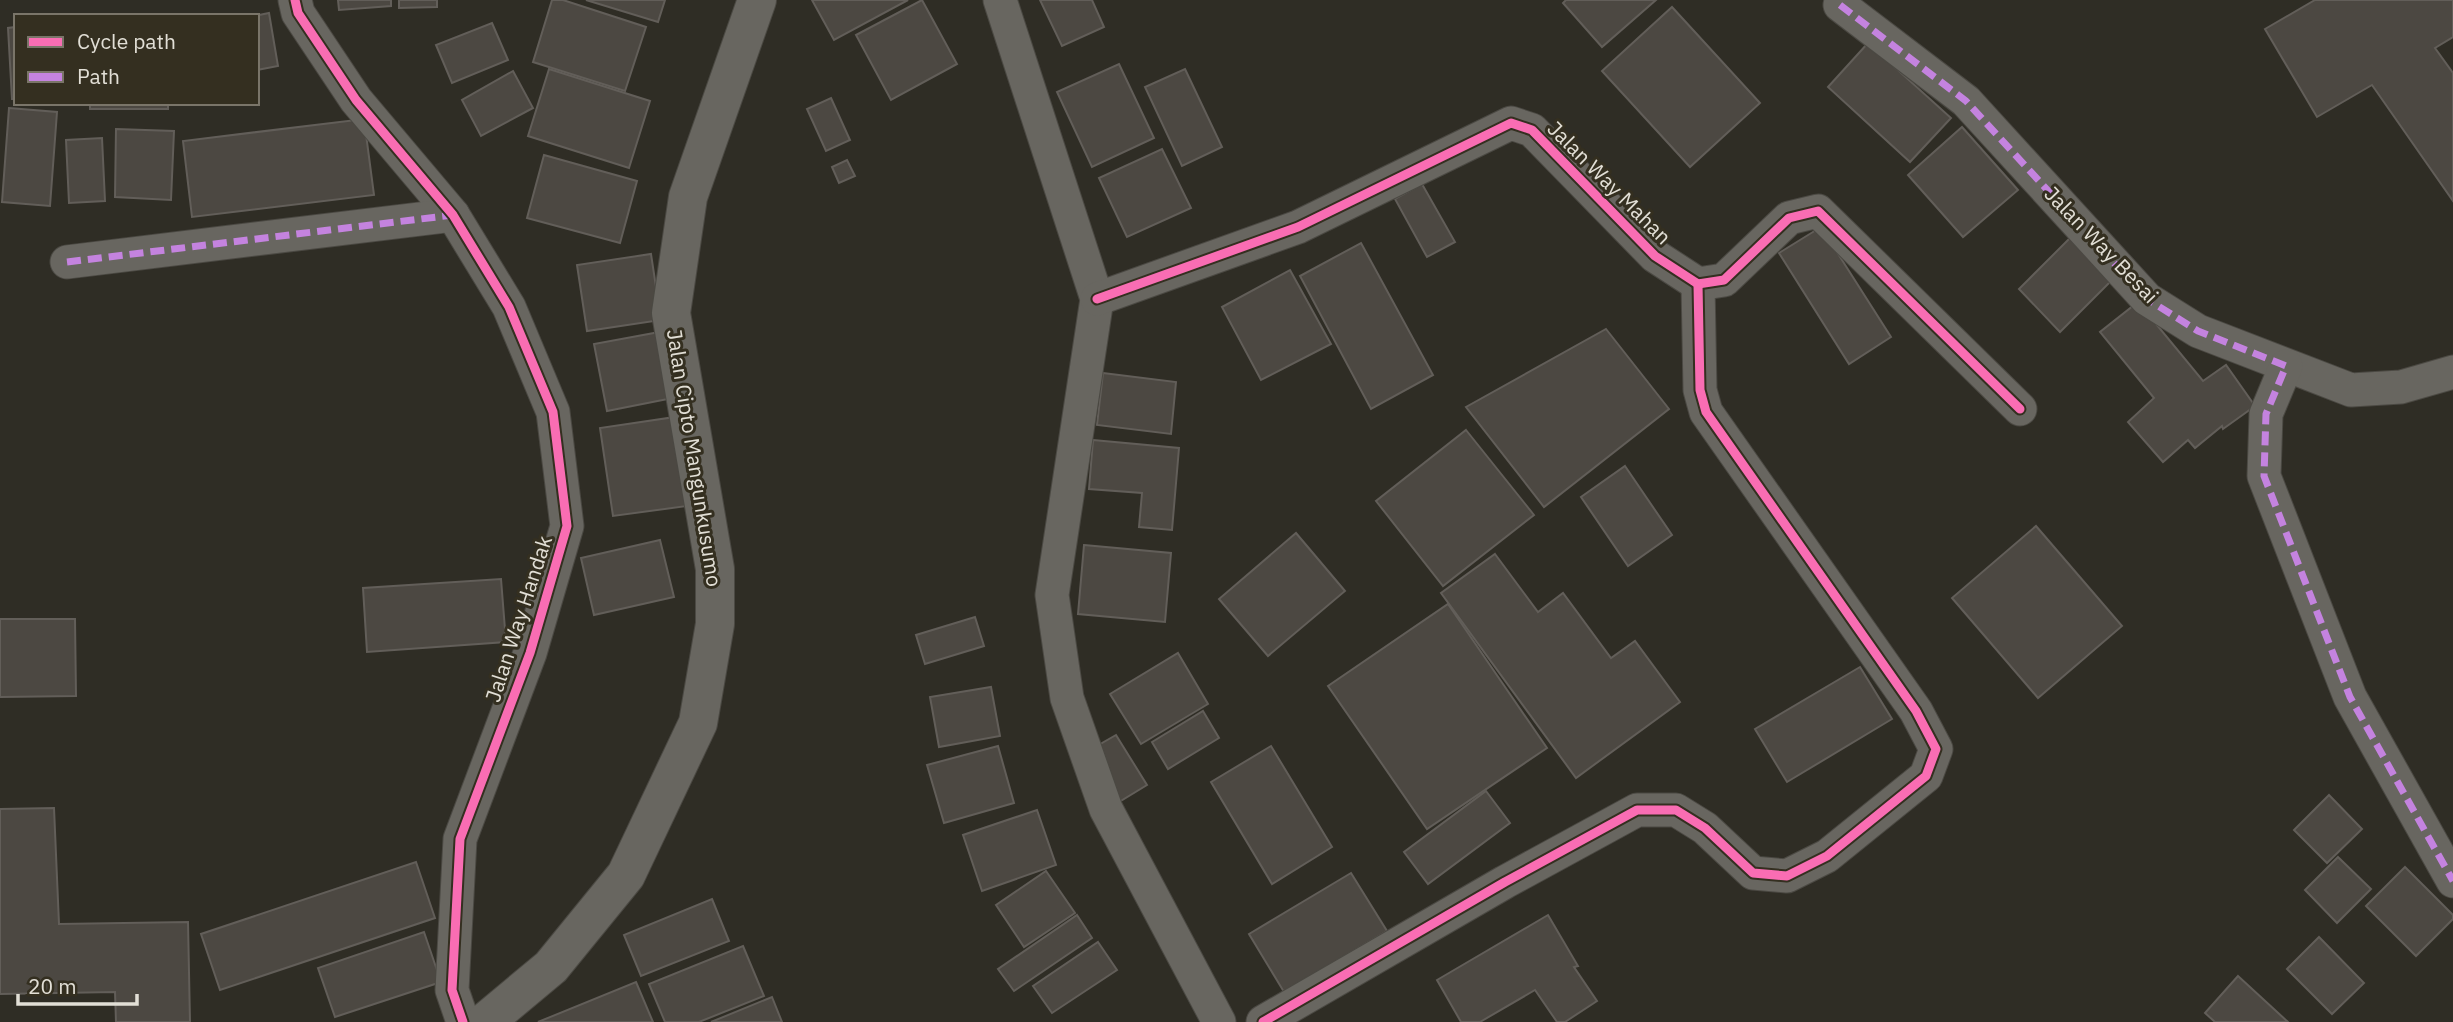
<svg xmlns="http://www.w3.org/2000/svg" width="2453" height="1022" viewBox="0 0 2453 1022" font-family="'IBM Plex Sans',sans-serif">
<rect width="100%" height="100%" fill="#2f2d25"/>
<!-- building -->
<g fill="#4c4842" stroke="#625e59" stroke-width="2">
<polygon points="338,0 391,0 391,6 339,10"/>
<polygon points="399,0 437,0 437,7 399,8"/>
<polygon points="552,0 563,0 646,27 625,91 533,62"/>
<polygon points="586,0 665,0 658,22"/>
<polygon points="812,0 908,0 834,40"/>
<polygon points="922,0 957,64 891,100 856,35"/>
<polygon points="1040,0 1092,0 1104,27 1062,46"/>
<polygon points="1566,0 1656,0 1602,47 1563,3"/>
<polygon points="2315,0 2453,0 2453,37 2435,48 2453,73 2453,201 2372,85 2317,117 2265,29"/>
<polygon points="1672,7 1760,103 1690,167 1602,71"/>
<polygon points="269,13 278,66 257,70 257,16 254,16"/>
<polygon points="492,23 508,60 452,83 436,45"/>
<polygon points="16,27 16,99 12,99 8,28"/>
<polygon points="1868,43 1951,118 1910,162 1828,87"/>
<polygon points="1119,64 1154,138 1092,167 1057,92"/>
<polygon points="549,69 650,101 629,168 528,136"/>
<polygon points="1185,69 1222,147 1182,166 1145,87"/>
<polygon points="513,71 533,108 481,136 462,100"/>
<polygon points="831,98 850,140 826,151 807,109"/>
<rect x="90" y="103" width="78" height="6"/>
<polygon points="9,108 57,112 50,206 2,202"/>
<polygon points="364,119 374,195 192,217 183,141"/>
<polygon points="1962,127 2018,190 1963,237 1908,175"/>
<polygon points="116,129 174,131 171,200 115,197"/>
<polygon points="102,138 105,201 69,203 66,140"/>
<polygon points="1162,149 1191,208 1127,237 1099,178"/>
<polygon points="544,155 637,181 620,243 527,218"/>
<polygon points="847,160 855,176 839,183 832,167"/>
<polygon points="1422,184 1455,242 1427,257 1395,199"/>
<polygon points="1821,227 1891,337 1849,364 1779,253"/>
<polygon points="2074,234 2116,276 2060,332 2019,289"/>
<polygon points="1361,243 1433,375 1371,409 1300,276"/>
<polygon points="651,254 661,320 587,331 577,265"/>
<polygon points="1290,270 1331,344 1261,380 1222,307"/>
<polygon points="2138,302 2203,381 2226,365 2255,406 2223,429 2222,426 2195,448 2188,440 2163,462 2128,422 2154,398 2100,332"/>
<polygon points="1606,329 1669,409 1544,507 1466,407"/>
<polygon points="665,331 678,397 607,411 594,344"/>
<polygon points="1103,373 1176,382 1171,434 1097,425"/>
<polygon points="675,417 687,506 613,516 600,428"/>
<polygon points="1466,430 1534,515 1443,586 1376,501"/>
<polygon points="1093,440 1179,448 1172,530 1139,527 1142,493 1089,489"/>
<polygon points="1625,466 1672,535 1628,566 1581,497"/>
<polygon points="2036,526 2122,626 2038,698 1952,598"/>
<polygon points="1296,533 1345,591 1268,656 1219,599"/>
<polygon points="660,540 674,597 594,615 581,558"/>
<polygon points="1084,545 1171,553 1165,622 1078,614"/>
<polygon points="1495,554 1538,612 1563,593 1611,658 1635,641 1680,702 1576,778 1441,593"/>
<polygon points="501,579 506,642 367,652 363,588"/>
<polygon points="1448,604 1547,748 1427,829 1328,686"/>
<polygon points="975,617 984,646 925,664 916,635"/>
<polygon points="0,619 75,619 76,696 0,697"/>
<polygon points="1178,653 1208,704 1141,744 1110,694"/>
<polygon points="1860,667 1892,719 1787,782 1755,729"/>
<polygon points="991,687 1000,736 939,747 930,697"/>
<polygon points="1203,711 1219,738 1168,769 1152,742"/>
<polygon points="1116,735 1147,785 1114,805 1090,750"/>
<polygon points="998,746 1014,803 944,823 927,765"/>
<polygon points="1271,746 1332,847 1272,884 1211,782"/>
<polygon points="1486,791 1510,823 1428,884 1404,852"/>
<polygon points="2329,795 2362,829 2327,863 2294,830"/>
<polygon points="54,808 59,924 188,922 190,1022 116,1022 115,992 0,994 0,809"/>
<polygon points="1037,810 1056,865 982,891 963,835"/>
<polygon points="2338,857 2371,889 2337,923 2305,890"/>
<polygon points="416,862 435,918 220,990 201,934"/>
<polygon points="2405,867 2453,915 2453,919 2416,956 2366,906"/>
<polygon points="1046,871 1075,913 1024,947 996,905"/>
<polygon points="1351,873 1387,931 1284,992 1249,934"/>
<polygon points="712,899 729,941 641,976 624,935"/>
<polygon points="1077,915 1092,938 1014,991 998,969"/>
<polygon points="1548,915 1578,966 1574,967 1597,1001 1565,1022 1557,1022 1535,990 1480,1022 1461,1022 1437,980"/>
<polygon points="424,932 441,982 335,1017 318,968"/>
<polygon points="2319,937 2364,983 2332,1014 2287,969"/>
<polygon points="1098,942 1117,970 1052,1013 1033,986"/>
<polygon points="743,946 764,996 699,1022 665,1022 649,984"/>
<polygon points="2238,976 2288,1022 2215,1022 2205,1013"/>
<polygon points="636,982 653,1022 538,1022"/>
<polygon points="772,997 782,1022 711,1022"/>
</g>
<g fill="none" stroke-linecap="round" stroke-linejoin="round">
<!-- minor casing -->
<g stroke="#4b4943" stroke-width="35">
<g id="minor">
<polyline points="295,0 298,13 356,100 453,215 509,307 553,412 567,526 530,653 460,839 452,990 463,1022"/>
<polyline points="1000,0 1097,299 1052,595 1067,698 1106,809 1219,1022"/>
<polyline points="1840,5 1966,101 2147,299 2198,331 2351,390 2401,387 2453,372"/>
<polyline points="67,262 453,215"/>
<polyline points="1097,299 1298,227 1511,123 1532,130 1655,256 1698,284 1724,280 1789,218 1818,211 2020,409"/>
<polyline points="2286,366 2266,414 2264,476 2350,697 2453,881"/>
<polyline points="1263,1022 1505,882 1637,810 1676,810 1705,828 1753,873 1787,876 1827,856 1926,776 1936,749 1916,711 1706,412 1700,390 1698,284"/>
</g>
</g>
<!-- tertiary casing -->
<g stroke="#4b4943" stroke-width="40">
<polyline id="tertiary" points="485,1022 551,967 626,875 698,723 715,624 715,569 671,313 688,197 757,0"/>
</g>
<!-- minor -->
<use href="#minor" stroke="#686660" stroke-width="33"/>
<!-- tertiary -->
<use href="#tertiary" stroke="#686660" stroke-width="38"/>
<!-- quiet -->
<g stroke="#c483df" stroke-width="7" stroke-dasharray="14 7" stroke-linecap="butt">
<polyline points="1840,5 1966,101 2147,299 2198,331 2286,366 2266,414 2264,476 2350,697 2453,881"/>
<polyline points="67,262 453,215"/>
</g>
<!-- cycleway casing -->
<g stroke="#342f20" stroke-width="13">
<g id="cycleway">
<polyline points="295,0 298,13 356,100 453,215 509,307 553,412 567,526 530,653 460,839 452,990 463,1022"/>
<polyline points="1097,299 1298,227 1511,123 1532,130 1655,256 1698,284 1724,280 1789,218 1818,211 2020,409"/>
<polyline points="1263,1022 1505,882 1637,810 1676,810 1705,828 1753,873 1787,876 1827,856 1926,776 1936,749 1916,711 1706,412 1700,390 1698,284"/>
</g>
</g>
<!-- cycleway -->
<use href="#cycleway" stroke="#f96db3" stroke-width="9"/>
</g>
<g text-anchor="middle" stroke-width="6" stroke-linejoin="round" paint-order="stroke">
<!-- street labels -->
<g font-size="21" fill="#e2dfd6" stroke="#342f20">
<text transform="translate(1609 183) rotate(45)" y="7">Jalan Way Mahan</text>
<text transform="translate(2101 245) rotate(46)" y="7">Jalan Way Besai</text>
<text transform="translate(694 458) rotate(81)" y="7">Jalan Cipto Mangunkusumo</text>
<text transform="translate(519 619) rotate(-72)" y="7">Jalan Way Handak</text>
</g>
</g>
<!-- legend -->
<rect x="14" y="14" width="245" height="91" fill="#342f20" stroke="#7a7569" stroke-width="2"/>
<rect x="28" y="37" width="35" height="10" fill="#f96db3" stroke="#7a7569" stroke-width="2"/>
<text x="77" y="49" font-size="21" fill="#e2dfd6">Cycle path</text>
<rect x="28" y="72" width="35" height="10" fill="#c483df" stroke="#7a7569" stroke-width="2"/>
<text x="77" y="84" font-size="21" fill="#e2dfd6">Path</text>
<!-- scale -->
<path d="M18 994v10h119v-10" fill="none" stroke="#e2dfd6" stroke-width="3.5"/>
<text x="28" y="994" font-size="21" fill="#e2dfd6" stroke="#342f20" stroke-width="5" paint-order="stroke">20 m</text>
</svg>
